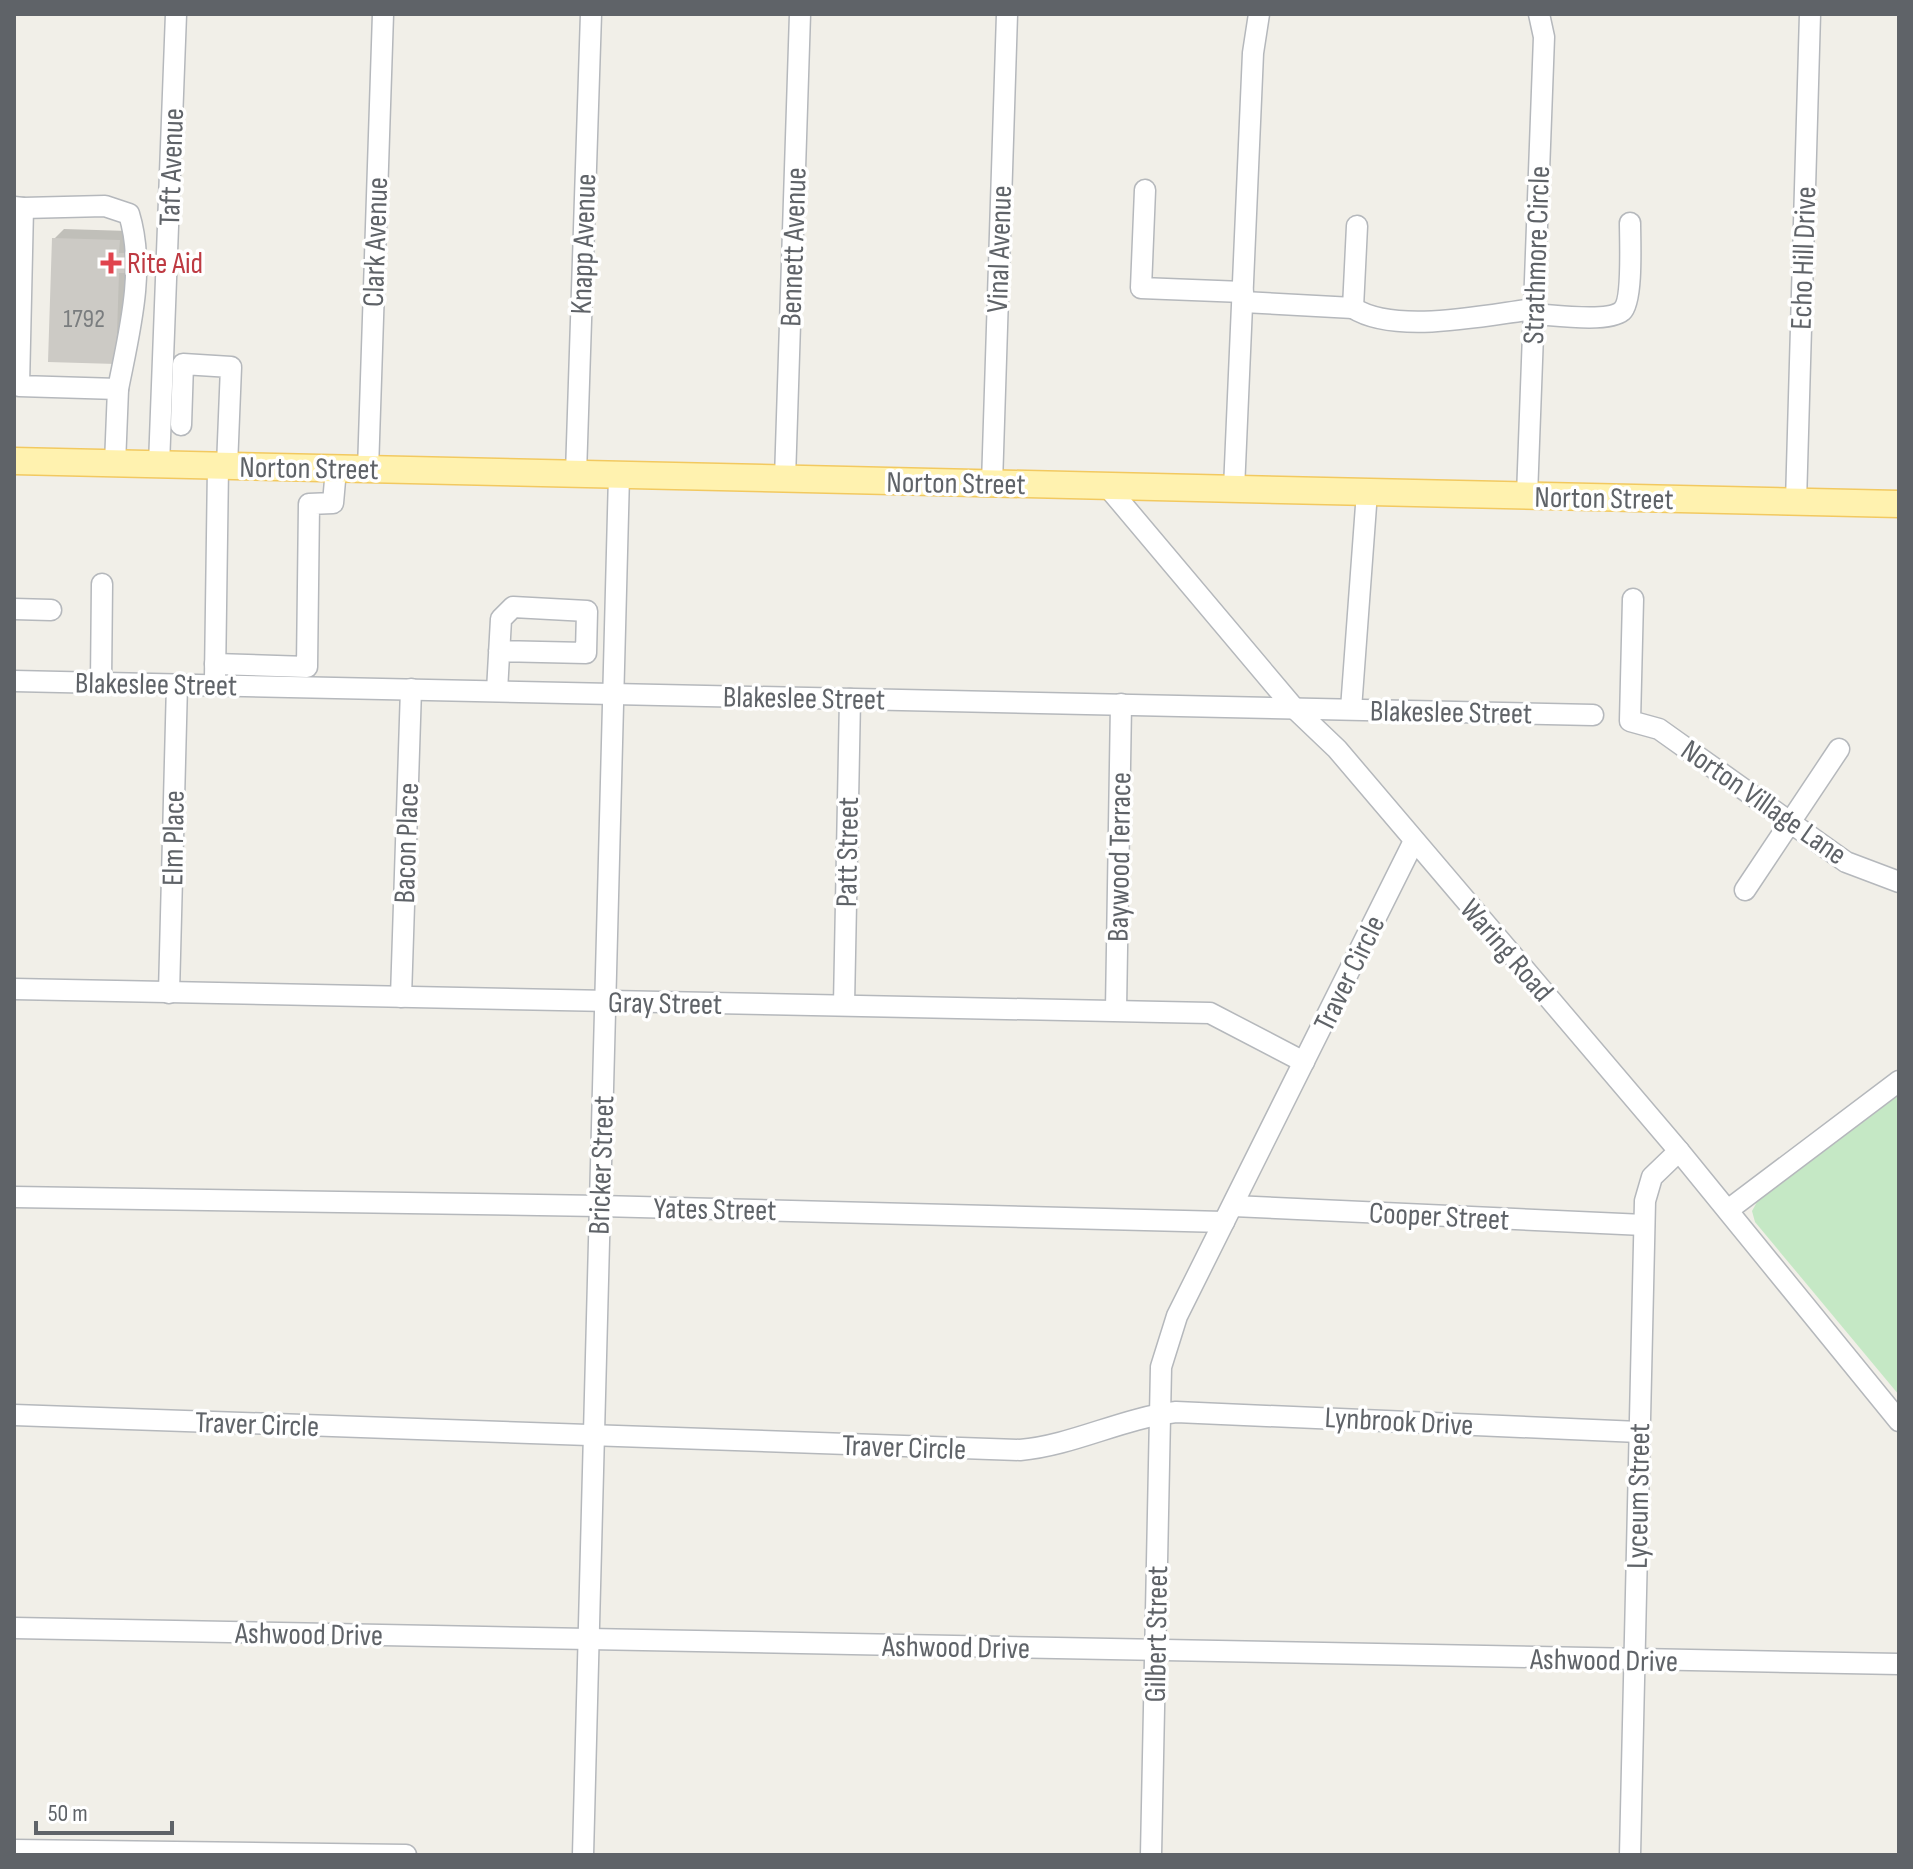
<svg xmlns="http://www.w3.org/2000/svg" width="1913" height="1869" viewBox="0 0 1913 1869" font-family="'Sofia Sans Condensed',sans-serif">
<rect width="100%" height="100%" fill="#f1efe8"/>
<!-- green -->
<polygon fill="#c5e8c5" points="1899,1095 1899,1395 1755,1222 1752,1211 1757,1202"/>
<!-- shadow -->
<polygon fill="#0003" points="64,229 129,231 125,352 116,362 54,239"/>
<!-- building -->
<polygon fill="#cccac5" points="52,238 120,240 119,253 133,253 132,273 119,273 116,364 48,362"/>
<g fill="none" stroke-linecap="round" stroke-linejoin="round">
<!-- minor casing -->
<g stroke="#b5b8bc" stroke-width="23">
<g id="minor">
<polyline points="1145,190 1141,288 1243,292"/>
<polyline points="14,207 23,208 19,386 118,389 115,464"/>
<path d="M23,208L105,206L129,214C146,269 129,333 118,389"/>
<polyline points="1243,302 1353,308 1357,226"/>
<path d="M1353,308C1396,335 1485,315 1534,309"/>
<path d="M1534,314C1553,315 1608,323 1622,311C1633,301 1630,239 1630,223"/>
<polyline points="181,425 183,364 231,367 227,466"/>
<polyline points="159,465 176,14"/>
<polyline points="368,470 383,14"/>
<polyline points="576,474 591,14"/>
<polyline points="785,479 800,14"/>
<polyline points="992,484 1007,14"/>
<polyline points="1107,486 1294,708 1337,749 1679,1151 1899,1421"/>
<polyline points="1234,489 1253,53 1259,14"/>
<polyline points="1527,496 1544,37 1539,14"/>
<polyline points="1796,502 1810,14"/>
<polyline points="1633,599 1630,721 1659,729 1846,862 1899,882"/>
<polyline points="14,609 51,610"/>
<polyline points="215,664 307,667 309,504 333,503 336,469"/>
<polyline points="215,678 218,466"/>
<polyline points="14,681 1593,715"/>
<polyline points="101,682 102,584"/>
<polyline points="497,691 501,619 513,607 587,611 586,653 499,651"/>
<polyline points="1351,709 1367,492"/>
<polyline points="1745,890 1839,749"/>
<polyline points="14,989 1210,1013 1304,1062"/>
<polyline points="169,993 177,684"/>
<polyline points="401,997 411,689"/>
<polyline points="844,1005 850,699"/>
<polyline points="1116,1010 1121,704"/>
<polyline points="14,1197 600,1206 1224,1222"/>
<polyline points="1233,1206 1644,1225"/>
<polyline points="1728,1210 1899,1081"/>
<path d="M14,1415L1020,1450C1074,1445 1122,1418 1176,1412L1639,1432"/>
<polyline points="14,1628 1899,1664"/>
<polyline points="14,1850 406,1855"/>
<polyline points="583,1855 619,475"/>
<polyline points="1151,1855 1161,1367 1177,1316 1414,841"/>
<polyline points="1630,1855 1645,1201 1652,1177 1679,1151"/>
</g>
</g>
<!-- major casing -->
<g stroke="#f2c960" stroke-width="29">
<polyline id="major" points="14,461 1899,504"/>
</g>
<!-- minor -->
<use href="#minor" stroke="#fff" stroke-width="20"/>
<!-- major -->
<use href="#major" stroke="#fff2af" stroke-width="26"/>
</g>
<!-- markers -->
<path fill="#e0444e" stroke="#fff" stroke-width="3" d="M107 251h8v8h8v8h-8v8h-8v-8h-8v-8h8z"/>
<g text-anchor="middle" stroke-width="7" stroke-linejoin="round" paint-order="stroke">
<!-- number labels -->
<g font-size="26" fill="#7a7d7f">
<text x="84" y="327">1792</text>
</g>
<!-- street labels -->
<g font-size="30" fill="#5f6368" stroke="#fff">
<text transform="translate(171 167) rotate(-88)" y="10">Taft Avenue</text>
<text transform="translate(375 242) rotate(-88)" y="10">Clark Avenue</text>
<text transform="translate(583 244) rotate(-88)" y="10">Knapp Avenue</text>
<text transform="translate(793 247) rotate(-88)" y="10">Bennett Avenue</text>
<text transform="translate(999 249) rotate(-88)" y="10">Vinal Avenue</text>
<text transform="translate(1536 255) rotate(-88)" y="10">Strathmore Circle</text>
<text transform="translate(1803 258) rotate(-88)" y="10">Echo Hill Drive</text>
<text transform="translate(309 468) rotate(1)" y="10">Norton Street</text>
<text transform="translate(956 483) rotate(1)" y="10">Norton Street</text>
<text transform="translate(1604 498) rotate(1)" y="10">Norton Street</text>
<text transform="translate(156 684) rotate(1)" y="10">Blakeslee Street</text>
<text transform="translate(804 698) rotate(1)" y="10">Blakeslee Street</text>
<text transform="translate(1451 712) rotate(1)" y="10">Blakeslee Street</text>
<text transform="translate(1764 802) rotate(35)" y="10">Norton Village Lane</text>
<text transform="translate(173 838) rotate(-89)" y="10">Elm Place</text>
<text transform="translate(406 843) rotate(-88)" y="10">Bacon Place</text>
<text transform="translate(847 852) rotate(-89)" y="10">Patt Street</text>
<text transform="translate(1119 857) rotate(-89)" y="10">Baywood Terrace</text>
<text transform="translate(1507 950) rotate(49)" y="10">Waring Road</text>
<text transform="translate(1349 973) rotate(-64)" y="10">Traver Circle</text>
<text transform="translate(665 1003) rotate(1)" y="10">Gray Street</text>
<text transform="translate(601 1165) rotate(-88)" y="10">Bricker Street</text>
<text transform="translate(715 1209) rotate(1)" y="10">Yates Street</text>
<text transform="translate(1439 1216) rotate(3)" y="10">Cooper Street</text>
<text transform="translate(1399 1421) rotate(3)" y="10">Lynbrook Drive</text>
<text transform="translate(257 1424) rotate(2)" y="10">Traver Circle</text>
<text transform="translate(904 1447) rotate(2)" y="10">Traver Circle</text>
<text transform="translate(1638 1496) rotate(-89)" y="10">Lyceum Street</text>
<text transform="translate(309 1634) rotate(1)" y="10">Ashwood Drive</text>
<text transform="translate(1156 1634) rotate(-89)" y="10">Gilbert Street</text>
<text transform="translate(956 1647) rotate(1)" y="10">Ashwood Drive</text>
<text transform="translate(1604 1660) rotate(1)" y="10">Ashwood Drive</text>
</g>
<!-- health labels -->
<g font-size="30" fill="#be3a42" stroke="#fff" text-anchor="start">
<text x="127" y="273">Rite Aid</text>
</g>
</g>
<!-- border -->
<rect width="1913" height="1869" fill="none" stroke="#5f6368" stroke-width="32"/>
<!-- scale -->
<path d="M36 1821v12h136v-12" fill="none" stroke="#5f6368" stroke-width="4"/>
<text x="48" y="1821" font-size="24" fill="#5f6368" stroke="#ffffff" stroke-width="6" paint-order="stroke">50 m</text>
</svg>
